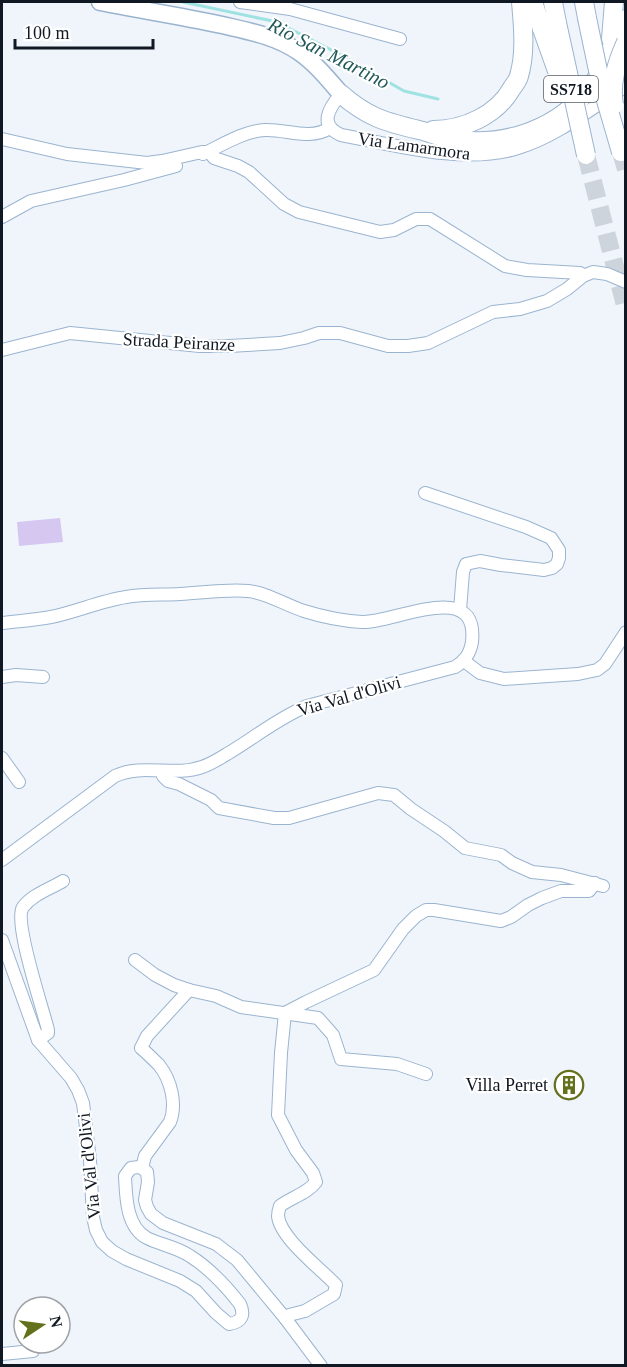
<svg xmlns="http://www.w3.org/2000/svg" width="627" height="1367" viewBox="0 0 627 1367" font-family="'Times New Roman',serif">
<rect width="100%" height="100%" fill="#f0f5fb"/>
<!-- pitch -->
<polygon fill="#d6c7f0" points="60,518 63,542 19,546 17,522"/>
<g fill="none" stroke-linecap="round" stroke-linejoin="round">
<!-- stream -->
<polyline stroke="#9fe2e2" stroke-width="3" points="183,2 277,22 341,55 404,91 438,99"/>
<!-- highway-tunnel -->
<g stroke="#ced4db" stroke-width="18" stroke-dasharray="18 9" stroke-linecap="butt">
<polyline points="621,152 626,169"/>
<polyline points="586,155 626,309"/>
</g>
<!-- minor casing -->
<g stroke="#9ab4d0" stroke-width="14">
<g id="minor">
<polyline points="240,2 290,9 400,39"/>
<path d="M341,94C329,108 318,125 341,135C395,145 465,165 518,148C556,137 593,107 626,86"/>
<polyline points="2,139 67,154 147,163 162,161 202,152 209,152 214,158 238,166 249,172 284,204 299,212 380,232 394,230 416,219 430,219 505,266 527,270 580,273 583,276"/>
<path d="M203,154C222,145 244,131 265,130C287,129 309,141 330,128"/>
<polyline points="2,217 31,201 124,180 176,166"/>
<polyline points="2,350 70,333 200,346 229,346 280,343 304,338 319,333 340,333 388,346 408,346 428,343 493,312 520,309 547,301 567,289 583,276 593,272 607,274 626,282"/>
<polyline points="425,493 526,527 551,538 559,550 559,558 557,564 552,568 544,570 501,565 480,561 466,564 463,572 460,610"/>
<path d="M2,623C18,621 35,620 51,617C76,612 100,601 126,597C143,594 162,595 180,594C203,593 226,589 248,591C268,593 285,605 304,611C320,616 344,621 362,622C392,624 479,577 472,642C470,654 465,661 455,667L307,706C278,718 254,738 227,754C219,759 211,764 202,767C174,777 142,763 115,776L2,860"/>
<polyline points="464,661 480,673 504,679 578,674 597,670 605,664 626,632"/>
<polyline points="2,677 16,675 43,677"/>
<polyline points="2,758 19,782"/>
<polyline points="162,771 163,776 168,781 179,784 211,800 219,808 274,818 289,818 378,793 394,795 411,809 444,831 465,848 501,855 512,863 532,872 561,875 603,886"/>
<path d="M2,940L38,1040L71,1078L78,1090L83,1103L90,1160L93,1217L96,1230L102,1242L112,1251L126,1259L180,1281L196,1291L216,1313L229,1324C242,1322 245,1315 240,1304C226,1286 209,1268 190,1256C177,1247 161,1245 147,1238C126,1227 126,1196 125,1176L131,1168L139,1167L142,1168L147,1172L148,1182L145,1200L147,1207L151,1214L163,1223L216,1244L237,1260L285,1318L321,1366"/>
<polyline points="135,960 155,975 174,985 189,990 216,996 241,1007 318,1018 333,1035 341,1059 397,1064 426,1074"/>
<polyline points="285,1013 306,1002 374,970 403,929 416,916 426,910 434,910 501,921 511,917 528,905 542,898 561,891 589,891 595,883"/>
<path d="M38,1040L48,1033V1030C43,1009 13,921 23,907C33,894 50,889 63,881"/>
<path d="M142,1168L145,1156L170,1122C177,1104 171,1080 159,1065C153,1059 147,1053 141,1048L147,1036L189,990"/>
<path d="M285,1318L289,1315L305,1311L334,1294L336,1285C321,1269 280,1238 278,1216C278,1213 279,1209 280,1206C290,1198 308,1193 316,1182L313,1173L296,1150L278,1115L281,1053L285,1013"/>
<polyline points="2,1354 33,1351"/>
</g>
</g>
<!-- major casing -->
<g stroke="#9ab4d0" stroke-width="19">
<path id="major" d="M100,2C141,10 181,16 222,25C248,31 276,36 299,52C315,63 328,79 341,94"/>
</g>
<!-- highway casing -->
<g stroke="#9ab4d0" stroke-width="20">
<g id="highway">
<polyline points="533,2 542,29"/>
<polyline points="553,2 557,23"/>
<polyline points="584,2 587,18"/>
<polyline points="611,39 614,2"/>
<path d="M341,94C367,117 385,122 419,130C429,132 439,137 450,139C499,147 550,133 584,95C604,73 611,44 626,19"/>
<path d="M433,130C464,130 497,115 512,88C515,84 518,80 519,76C526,53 523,25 521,2"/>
</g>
</g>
<!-- minor -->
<use href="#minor" stroke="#fff" stroke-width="12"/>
<!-- major -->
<use href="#major" stroke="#fff" stroke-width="16"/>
<!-- highway -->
<use href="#highway" stroke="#fff" stroke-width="18"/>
<!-- highway-bridge casing -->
<g stroke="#9ab4d0" stroke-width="20" stroke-linecap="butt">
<g id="highway-bridge">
<polyline points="587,18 600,80 621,152"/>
<polyline points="557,23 586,155"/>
<polyline points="542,29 557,71"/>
<path d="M614,105C610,83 617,62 626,42"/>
</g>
</g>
<!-- highway-bridge -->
<use href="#highway-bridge" stroke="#fff" stroke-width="18"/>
</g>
<!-- icons -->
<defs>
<g id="building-ring" transform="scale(1.5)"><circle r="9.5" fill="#fff" stroke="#64711c" stroke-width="1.5"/><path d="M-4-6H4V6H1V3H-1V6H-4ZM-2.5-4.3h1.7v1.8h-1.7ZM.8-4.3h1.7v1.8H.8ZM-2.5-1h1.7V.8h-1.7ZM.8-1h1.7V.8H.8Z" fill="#64711c"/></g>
</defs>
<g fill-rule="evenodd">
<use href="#building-ring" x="569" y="1085"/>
</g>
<g text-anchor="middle" stroke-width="4.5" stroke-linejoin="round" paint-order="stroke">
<!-- shield labels -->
<rect fill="#fff" stroke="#585e65" stroke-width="1.5" x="544" y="76" width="54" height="26" rx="4.5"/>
<g font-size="16" font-weight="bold" fill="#101923">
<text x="571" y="95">SS718</text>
</g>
<!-- street labels -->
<g font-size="18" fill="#101923" stroke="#fff">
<text transform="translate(414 146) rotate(8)" y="6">Via Lamarmora</text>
<text transform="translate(179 342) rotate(3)" y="6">Strada Peiranze</text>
<text transform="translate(349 696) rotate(-16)" y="6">Via Val d'Olivi</text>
<text transform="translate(89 1166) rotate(-96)" y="6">Via Val d'Olivi</text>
</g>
<!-- poi labels -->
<g font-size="18" fill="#101923" stroke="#fff" text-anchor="end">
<text x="548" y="1091">Villa Perret</text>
</g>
<!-- water labels -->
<g font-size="20" font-style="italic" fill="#21595a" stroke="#fff">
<text transform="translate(329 53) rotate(27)" y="7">Rio San Martino</text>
</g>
</g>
<!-- border -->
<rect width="627" height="1367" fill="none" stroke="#101923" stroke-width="6"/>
<!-- north arrow -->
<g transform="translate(42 1325) rotate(77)"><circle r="28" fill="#ffffff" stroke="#9fa3a7" stroke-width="1.5"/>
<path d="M0-4.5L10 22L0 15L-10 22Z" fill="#64711c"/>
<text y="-9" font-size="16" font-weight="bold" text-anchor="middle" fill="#101923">N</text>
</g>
<!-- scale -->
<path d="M15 39v9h138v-9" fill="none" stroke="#101923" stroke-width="3"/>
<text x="24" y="39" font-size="18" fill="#101923" stroke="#ffffff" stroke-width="4.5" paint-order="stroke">100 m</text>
</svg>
